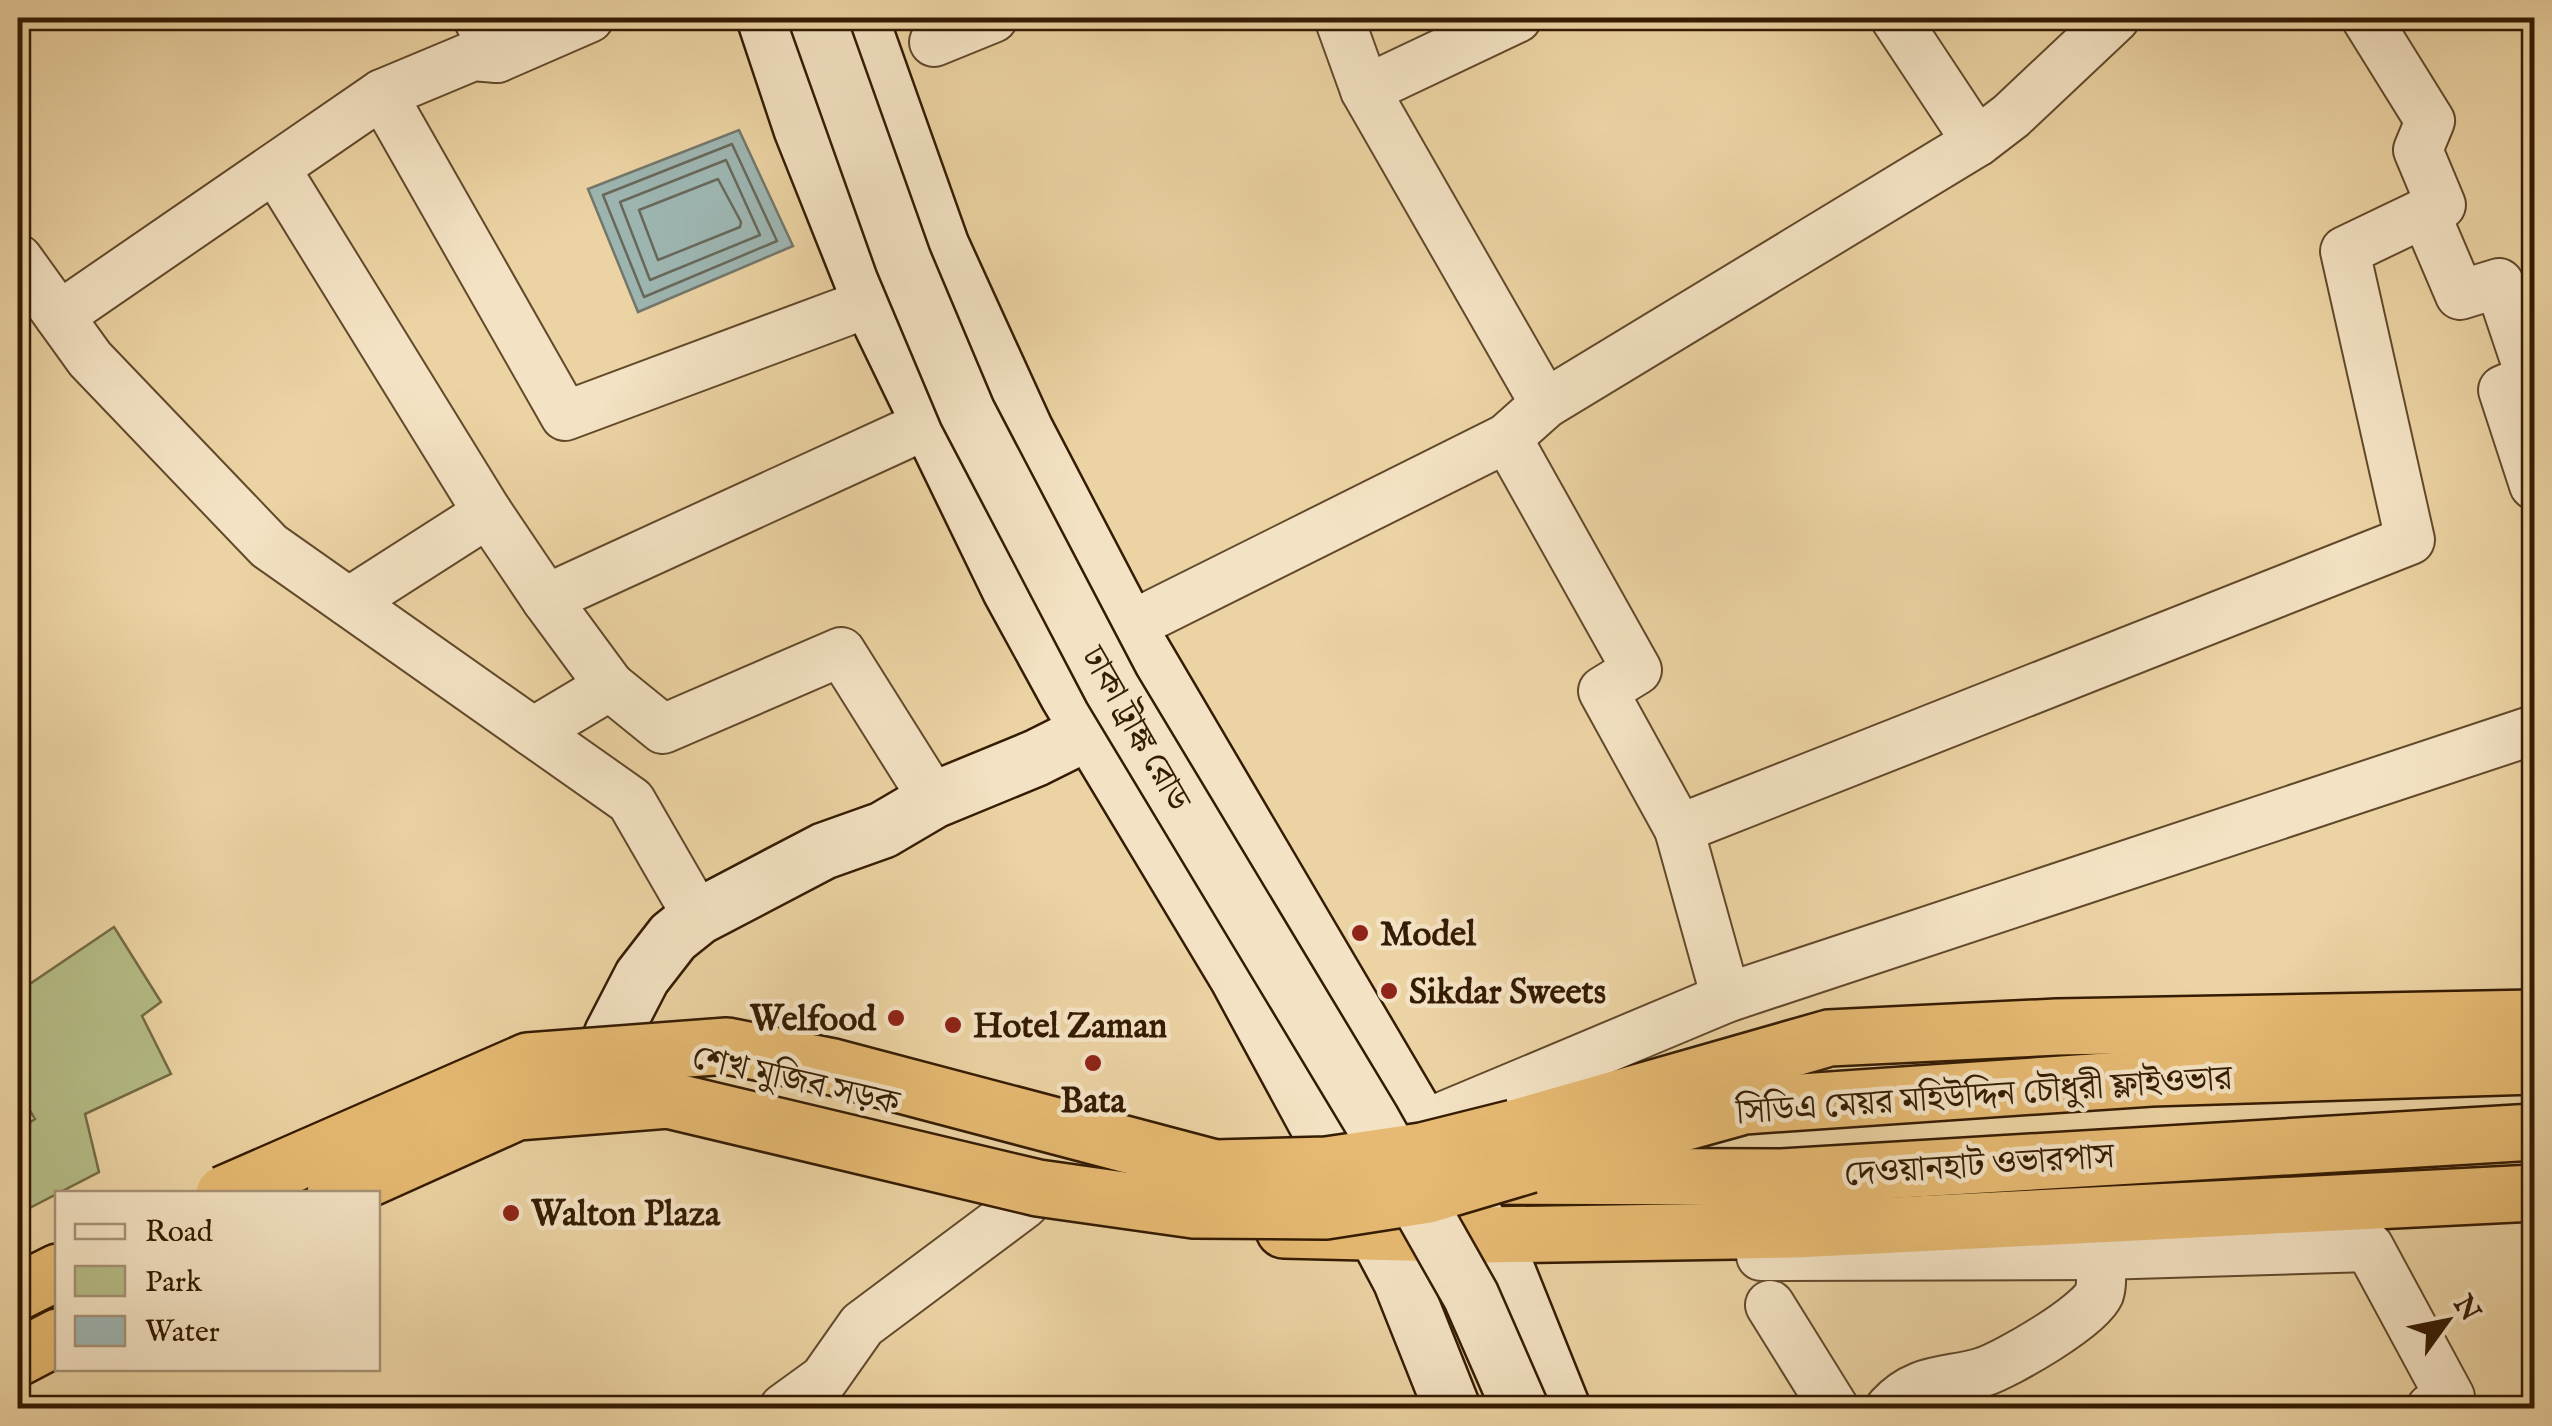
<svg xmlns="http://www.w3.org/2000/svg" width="2552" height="1426" viewBox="0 0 2552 1426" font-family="'IM FELL English','Noto Serif Bengali',serif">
<rect width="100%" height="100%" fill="#ecd3a3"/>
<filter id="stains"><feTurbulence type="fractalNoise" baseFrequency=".002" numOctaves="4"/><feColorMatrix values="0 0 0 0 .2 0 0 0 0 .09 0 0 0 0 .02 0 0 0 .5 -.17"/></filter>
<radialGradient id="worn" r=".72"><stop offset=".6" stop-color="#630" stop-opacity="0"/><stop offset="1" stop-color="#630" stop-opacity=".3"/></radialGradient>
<!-- green -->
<polygon fill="#b5bd87" stroke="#746c45" stroke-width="2.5" points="114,927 161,1002 142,1016 171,1074 85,1114 99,1172 18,1214 18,1130 35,1119 18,1090 18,992"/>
<!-- water -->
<polygon fill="#9db5b1" stroke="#73776b" stroke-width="2.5" points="739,130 793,246 638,312 588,189"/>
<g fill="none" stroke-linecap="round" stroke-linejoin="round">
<!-- shore -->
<g stroke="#68685a" stroke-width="2.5">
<polygon points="732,144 777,241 644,297 603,195"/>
<polygon points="726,160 760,235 650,280 620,202"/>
<polygon points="718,179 741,222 740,227 658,260 639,210"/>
</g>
<!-- minor casing -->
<g stroke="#62492b" stroke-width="52">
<g id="minor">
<polyline points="478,18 497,58 473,56 382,94 565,416 871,302"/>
<polyline points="1339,18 1365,90 1545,404"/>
<polyline points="1895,18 1977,142"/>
<polyline points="934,42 993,18"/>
<polyline points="497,58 589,18"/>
<polyline points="1365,90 1517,18"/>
<polyline points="275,168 488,513"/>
<polyline points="2425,213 2460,295 2499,283 2531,378 2503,390 2534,485"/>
<polyline points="18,259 90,359 269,546 631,801 698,917"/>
<polyline points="59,316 382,94"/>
<polyline points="1507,438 1637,670 1603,691 1679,829"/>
<polyline points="546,599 610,686"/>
<polyline points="349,602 488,513 546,599 930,423"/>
<polyline points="1128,627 1507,438 1545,404 1977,142 2011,116 2115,18"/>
<polyline points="533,732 610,686 663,729 841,652 934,800"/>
<polyline points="1726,998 1679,829 2410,540 2345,251 2441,205 2418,150 2430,121 2366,18"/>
<polyline points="1423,1125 1726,998 2534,730"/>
<polyline points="1761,1256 2100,1255 2369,1247 2450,1397 2431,1408"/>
<polyline points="1770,1305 1834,1408"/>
<polyline points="784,1408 824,1379 862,1325 1024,1204"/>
<path d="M1890,1408C1918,1377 1947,1383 1983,1372C2007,1364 2089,1317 2099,1294C2103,1283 2100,1267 2100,1255"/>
</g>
</g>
<!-- secondary casing -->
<g stroke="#341b03" stroke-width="60">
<g id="secondary">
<polyline points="765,18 802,129 871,302 1010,589 1068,695 1237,976 1360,1203 1401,1280 1452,1408"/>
<polyline points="860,18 941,246 1025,430 1128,627 1507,1271 1562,1408"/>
<polyline points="612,1035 642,977 673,937 698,917 824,851 883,830 934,800 1036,758 1090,731"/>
</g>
</g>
<!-- trunk casing -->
<g stroke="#341b03" stroke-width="60">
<g id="trunk">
<polyline points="1514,1128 1829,1038 2057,1027 2534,1018"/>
<polyline points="1556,1158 1744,1106 2151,1078 2534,1066"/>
<polyline points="1479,1176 1782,1177 2534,1132"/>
<polyline points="1284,1230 1486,1235 1795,1230 2534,1193"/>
<polyline points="18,1292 58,1272"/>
<polyline points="18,1358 58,1337"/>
</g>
</g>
<!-- minor -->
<use href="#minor" stroke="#f3e2c3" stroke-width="48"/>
<!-- secondary -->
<use href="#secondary" stroke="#f3e2c3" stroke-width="55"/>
<!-- trunk -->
<use href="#trunk" stroke="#e6ba72" stroke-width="55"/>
<!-- secondary-bridge casing -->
<g stroke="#341b03" stroke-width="60" stroke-linecap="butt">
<polyline id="secondary-bridge" points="817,18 903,260 967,412 1112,689 1372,1121 1471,1296 1520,1408"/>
</g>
<!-- trunk-bridge casing -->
<g stroke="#341b03" stroke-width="60" stroke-linecap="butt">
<g id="trunk-bridge">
<polyline points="224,1194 528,1061 727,1046 833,1067 1215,1168 1327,1165 1422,1151 1514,1128"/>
<polyline points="335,1194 517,1112 668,1100 1038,1188 1194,1210 1325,1211 1428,1195 1529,1165"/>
</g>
</g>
<!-- secondary-bridge -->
<use href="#secondary-bridge" stroke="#f3e2c3" stroke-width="55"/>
<!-- trunk-bridge -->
<use href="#trunk-bridge" stroke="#e6ba72" stroke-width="55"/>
</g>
<!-- markers -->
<g fill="#8f2418" stroke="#f3e2c3" stroke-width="4">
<circle cx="1360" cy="933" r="10"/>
<circle cx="1389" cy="991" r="10"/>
<circle cx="896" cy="1018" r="10"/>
<circle cx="953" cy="1025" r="10"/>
<circle cx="1093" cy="1063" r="10"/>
<circle cx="511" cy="1213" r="10"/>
</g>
<g text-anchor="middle" stroke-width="9" stroke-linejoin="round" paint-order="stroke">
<!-- street labels -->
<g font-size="35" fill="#341b03" stroke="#f3e2c3">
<text transform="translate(1137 728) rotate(60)" y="12">ঢাকা ট্রাঙ্ক রোড</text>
<text transform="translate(796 1079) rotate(13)" y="12">শেখ মুজিব সড়ক</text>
<text transform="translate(1984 1094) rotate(-4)" y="12">সিডিএ মেয়র মহিউদ্দিন চৌধুরী ফ্লাইওভার</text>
<text transform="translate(1979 1164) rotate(-4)" y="12">দেওয়ানহাট ওভারপাস</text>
</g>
<!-- poi labels -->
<g font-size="35" font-weight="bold" fill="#341b03" stroke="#f3e2c3" text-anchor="start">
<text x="1380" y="945">Model</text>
<text x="1409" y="1003">Sikdar Sweets</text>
<text x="876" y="1030" text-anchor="end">Welfood</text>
<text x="973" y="1037">Hotel Zaman</text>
<text x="1093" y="1112" text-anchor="middle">Bata</text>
<text x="531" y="1225">Walton Plaza</text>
</g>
</g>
<!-- margin -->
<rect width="2552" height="1426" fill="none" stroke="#ecd3a3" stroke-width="60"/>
<rect x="20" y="20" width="2512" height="1386" fill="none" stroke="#341b03" stroke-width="5"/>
<rect x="30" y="30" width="2492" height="1366" fill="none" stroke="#341b03" stroke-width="2.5"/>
<!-- legend -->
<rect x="55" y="1191" width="325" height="180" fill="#f3e2c3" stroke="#a79276" stroke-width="2.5"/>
<rect x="75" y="1224" width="50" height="15" fill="#f3e2c3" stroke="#a79276" stroke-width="2.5"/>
<text x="145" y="1241" font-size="30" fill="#341b03">Road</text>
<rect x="75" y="1266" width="50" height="30" fill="#b5bd87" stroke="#a79276" stroke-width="2.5"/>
<text x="145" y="1291" font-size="30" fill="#341b03">Park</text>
<rect x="75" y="1316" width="50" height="30" fill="#9db5b1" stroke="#a79276" stroke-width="2.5"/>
<text x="145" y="1341" font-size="30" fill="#341b03">Water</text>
<!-- north arrow -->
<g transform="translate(2447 1321) rotate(57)" stroke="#f3e2c3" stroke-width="8" paint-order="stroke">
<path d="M0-8L18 38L0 25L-18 38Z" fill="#341b03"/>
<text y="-15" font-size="28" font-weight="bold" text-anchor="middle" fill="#341b03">N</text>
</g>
<rect width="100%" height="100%" filter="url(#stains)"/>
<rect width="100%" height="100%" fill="url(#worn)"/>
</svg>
